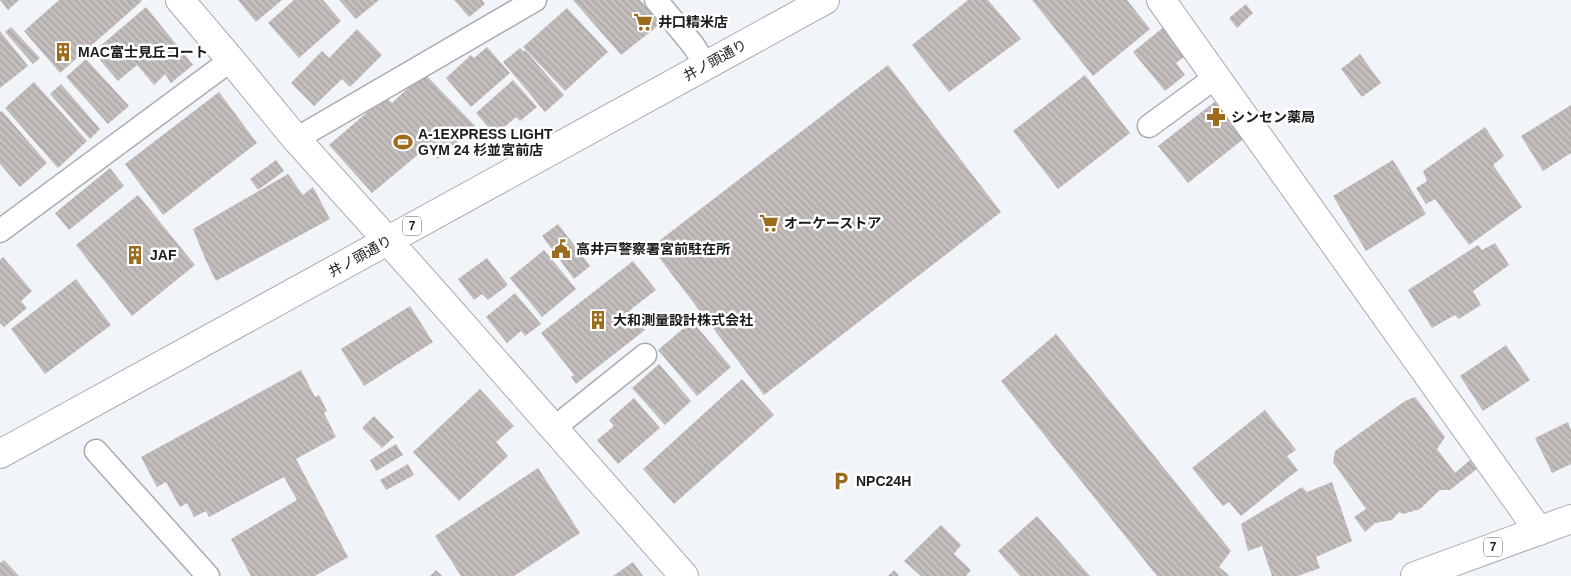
<svg xmlns="http://www.w3.org/2000/svg" width="1571" height="576" viewBox="0 0 1571 576" font-family="Arial,'Noto Sans JP',sans-serif">
<defs>
<pattern id="building-back-hatch" width="6" height="6" patternUnits="userSpaceOnUse" patternTransform="scale(1.25)"><rect width="6" height="6" fill="#c3bdbc"/><path d="M-1 5l2 2M0 0l6 6M5-1l2 2" fill="none" stroke="#a7a2a1"/></pattern>
</defs>
<rect width="100%" height="100%" fill="#f1f4f9"/>
<!-- building -->
<g fill="url(#building-back-hatch)">
<polygon points="0,0 19,0 8,10"/>
<polygon points="59,0 141,0 142,1 60,73 24,31"/>
<polygon points="238,0 282,0 256,22"/>
<polygon points="294,0 323,0 341,21 299,58 268,23"/>
<polygon points="339,0 379,0 356,19"/>
<polygon points="454,0 482,0 485,4 469,17"/>
<polygon points="573,0 640,0 660,24 621,55"/>
<polygon points="968,0 988,0 1021,39 949,92 912,45"/>
<polygon points="1032,0 1127,0 1150,29 1093,76"/>
<polygon points="1246,4 1253,13 1237,28 1229,18"/>
<polygon points="146,7 193,65 171,83 165,74 154,85 137,65 118,81 93,52"/>
<polygon points="567,8 608,52 565,91 523,47"/>
<polygon points="1165,26 1188,54 1176,63 1185,75 1165,91 1133,52"/>
<polygon points="11,27 40,58 33,64 5,32"/>
<polygon points="357,29 382,55 350,87 342,79 314,106 291,83 322,51 329,58"/>
<polygon points="0,31 28,66 0,88"/>
<polygon points="487,47 510,73 471,107 446,78 471,55 474,58"/>
<polygon points="520,48 524,52 525,50 564,95 545,112 503,62"/>
<polygon points="1360,54 1381,83 1362,97 1341,69"/>
<polygon points="86,59 129,106 108,124 66,77"/>
<polygon points="888,65 1001,212 764,395 651,247"/>
<polygon points="424,73 476,127 438,159 426,148 372,193 329,145 385,97 392,103"/>
<polygon points="1085,75 1130,133 1058,189 1013,131"/>
<polygon points="513,80 537,107 520,121 516,117 495,135 476,113"/>
<polygon points="34,82 87,141 58,168 5,108"/>
<polygon points="61,84 100,129 90,139 50,94"/>
<polygon points="219,92 257,143 163,215 125,164"/>
<polygon points="1217,100 1246,137 1188,183 1158,146"/>
<polygon points="1571,105 1571,153 1543,171 1521,136"/>
<polygon points="2,111 47,163 20,187 0,164 0,112"/>
<polygon points="1485,127 1504,156 1493,165 1522,207 1469,245 1435,199 1426,204 1416,188 1427,181 1423,171"/>
<polygon points="276,160 284,171 258,190 250,179"/>
<polygon points="1393,160 1426,214 1366,251 1333,196"/>
<polygon points="110,168 124,186 69,230 55,213"/>
<polygon points="288,174 303,195 313,187 330,219 216,281 206,261 193,229"/>
<polygon points="138,195 195,265 132,316 76,245"/>
<polygon points="558,224 590,266 574,279 542,236"/>
<polygon points="1495,243 1509,265 1473,291 1481,305 1459,319 1455,315 1432,328 1408,290 1478,245 1482,250"/>
<polygon points="544,250 576,289 542,317 510,278"/>
<polygon points="3,257 32,291 21,301 27,308 4,327 0,323 0,260"/>
<polygon points="487,258 508,285 488,300 482,294 474,300 458,279"/>
<polygon points="633,261 656,290 630,310 645,330 576,384 571,377 574,375 541,333"/>
<polygon points="76,279 111,325 45,374 11,329"/>
<polygon points="515,293 541,324 525,336 521,331 507,343 486,317"/>
<polygon points="410,306 433,342 364,386 341,349"/>
<polygon points="692,321 731,367 697,396 658,350"/>
<polygon points="1056,334 1231,551 1219,567 1229,575 1227,576 1157,576 1001,381"/>
<polygon points="1506,345 1530,380 1483,411 1460,376"/>
<polygon points="659,364 691,401 665,425 632,388"/>
<polygon points="301,370 315,397 319,395 327,411 324,413 336,437 296,459 348,557 315,576 251,576 231,539 297,500 284,477 209,517 206,511 194,517 187,503 180,507 166,482 157,487 141,457"/>
<polygon points="742,379 774,415 674,504 643,469"/>
<polygon points="480,389 514,426 496,442 508,456 459,501 413,452"/>
<polygon points="1415,397 1445,437 1437,449 1455,473 1470,460 1478,468 1450,490 1440,490 1420,509 1403,514 1399,512 1392,520 1375,523 1365,532 1354,517 1366,509 1333,462 1335,451 1405,401"/>
<polygon points="634,398 660,428 618,464 597,440 614,426 609,420"/>
<polygon points="1265,410 1296,450 1287,456 1298,470 1241,516 1229,502 1223,506 1192,468"/>
<polygon points="374,416 394,437 382,448 362,428"/>
<polygon points="1568,422 1571,430 1571,464 1552,473 1535,438"/>
<polygon points="396,444 403,455 376,471 370,460"/>
<polygon points="408,464 414,475 386,490 380,480"/>
<polygon points="538,468 580,533 514,576 461,576 435,536"/>
<polygon points="1332,482 1352,541 1316,557 1320,568 1298,576 1272,576 1262,546 1248,551 1241,524 1302,487 1307,492"/>
<polygon points="1037,516 1090,576 1020,576 998,551"/>
<polygon points="941,525 961,545 954,554 971,570 966,576 921,576 904,561"/>
<polygon points="4,560 19,576 0,576 0,563"/>
<polygon points="633,562 643,576 613,576"/>
<polygon points="436,570 442,576 430,576"/>
<polygon points="894,570 899,576 888,576"/>
</g>
<g fill="none" stroke-linecap="round" stroke-linejoin="round">
<!-- service casing -->
<g stroke="#aaacb1" stroke-width="25">
<g id="service">
<polyline points="656,0 693,45 706,65"/>
<polyline points="1149,126 1216,77"/>
<polyline points="296,139 535,0"/>
<polyline points="0,231 231,60"/>
<polyline points="554,428 645,355"/>
<polyline points="96,451 208,576"/>
</g>
</g>
<!-- minor casing -->
<g stroke="#aaacb1" stroke-width="30">
<g id="minor">
<polyline points="180,0 231,60 296,139 424,281 684,576"/>
<polyline points="1161,0 1539,531"/>
</g>
</g>
<!-- primary casing -->
<g stroke="#aaacb1" stroke-width="30">
<g id="primary">
<polyline points="0,454 825,0"/>
<polyline points="1415,576 1571,519"/>
</g>
</g>
<!-- service -->
<use href="#service" stroke="#fff" stroke-width="22"/>
<!-- minor -->
<use href="#minor" stroke="#fff" stroke-width="28"/>
<!-- primary -->
<use href="#primary" stroke="#fff" stroke-width="28"/>
</g>
<!-- icons -->
<defs>
<g id="supermarket-bare" transform="scale(1.5)"><path d="M-6-5.5h2.5l.6 2H6L4.5 2H-2.5L-4.4-4H-6ZM-1.5 3.2a1.3 1.3 0 1 0 .1 0ZM3 3.2a1.3 1.3 0 1 0 .1 0Z" fill="#9b6c1d" stroke="#fff" stroke-width="2.5" paint-order="stroke"/></g>
<g id="building-bare" transform="scale(1.5)"><path d="M-4-6H4V6H1V3H-1V6H-4ZM-2.5-4.3h1.7v1.8h-1.7ZM.8-4.3h1.7v1.8H.8ZM-2.5-1h1.7V.8h-1.7ZM.8-1h1.7V.8H.8Z" fill="#9b6c1d" stroke="#fff" stroke-width="2.5" paint-order="stroke"/></g>
<g id="pharmacy-bare" transform="scale(1.5)"><path d="M-2-6h4v4h4v4h-4v4h-4v-4h-4v-4h4Z" fill="#9b6c1d" stroke="#fff" stroke-width="2.5" paint-order="stroke"/></g>
<g id="stadium-bare" transform="scale(1.5)"><path d="M0-5a6.5 5 0 1 0 0 10a6.5 5 0 1 0 0-10ZM-3.5-1.8h7v3.6h-7Z" fill="#9b6c1d" stroke="#fff" stroke-width="2.5" paint-order="stroke"/></g>
<g id="civic-bare" transform="scale(1.5)"><path d="M-.6-6.5H3V-4.5H.6V-3L4-1V1h2V6H-6V1h2V-1L-.6-3ZM-1.2 2.5V6h2.4V2.5Z" fill="#9b6c1d" stroke="#fff" stroke-width="2.5" paint-order="stroke"/></g>
<g id="parking-bare" transform="scale(1.5)"><path d="M-3.5-5.5H1a3.5 3.5 0 0 1 0 7H-1V5.5H-3.5ZM-1-3.4V-.6H.8a1.4 1.4 0 0 0 0-2.8Z" fill="#9b6c1d" stroke="#fff" stroke-width="2.5" paint-order="stroke"/></g>
</defs>
<g fill-rule="evenodd">
<use href="#supermarket-bare" x="643" y="22"/>
<use href="#building-bare" x="63" y="52"/>
<use href="#pharmacy-bare" x="1216" y="117"/>
<use href="#stadium-bare" x="403" y="142"/>
<use href="#supermarket-bare" x="769" y="223"/>
<use href="#civic-bare" x="561" y="249"/>
<use href="#building-bare" x="135" y="255"/>
<use href="#building-bare" x="598" y="320"/>
<use href="#parking-bare" x="841" y="481"/>
</g>
<g text-anchor="middle" stroke-width="5" stroke-linejoin="round" paint-order="stroke">
<!-- shield labels -->
<g fill="#fff" stroke="#5f6062" stroke-width="1">
<rect x="403" y="216.5" width="18" height="19" rx="4"/>
<rect x="1484" y="537.5" width="18" height="19" rx="4"/>
</g>
<g font-size="12" font-weight="bold" fill="#1b1c1e">
<text x="412" y="230">7</text>
<text x="1493" y="551">7</text>
</g>
<!-- poi labels -->
<g font-size="14" font-weight="bold" fill="#1b1c1e" stroke="#fff" text-anchor="start">
<text x="658" y="27">井口精米店</text>
<text x="78" y="57">MAC富士見丘コート</text>
<text x="1231" y="122">シンセン薬局</text>
<text x="418" y="139">A-1EXPRESS LIGHT<tspan x="418" dy="16">GYM 24 杉並宮前店</tspan></text>
<text x="784" y="228">オーケーストア</text>
<text x="576" y="254">高井戸警察署宮前駐在所</text>
<text x="150" y="260">JAF</text>
<text x="613" y="325">大和測量設計株式会社</text>
<text x="856" y="486">NPC24H</text>
</g>
<!-- street labels -->
<g font-size="14" fill="#1b1c1e" stroke="#fff">
<text transform="translate(715 60) rotate(-29)" y="5">井ノ頭通り</text>
<text transform="translate(360 256) rotate(-29)" y="5">井ノ頭通り</text>
</g>
</g>
</svg>
